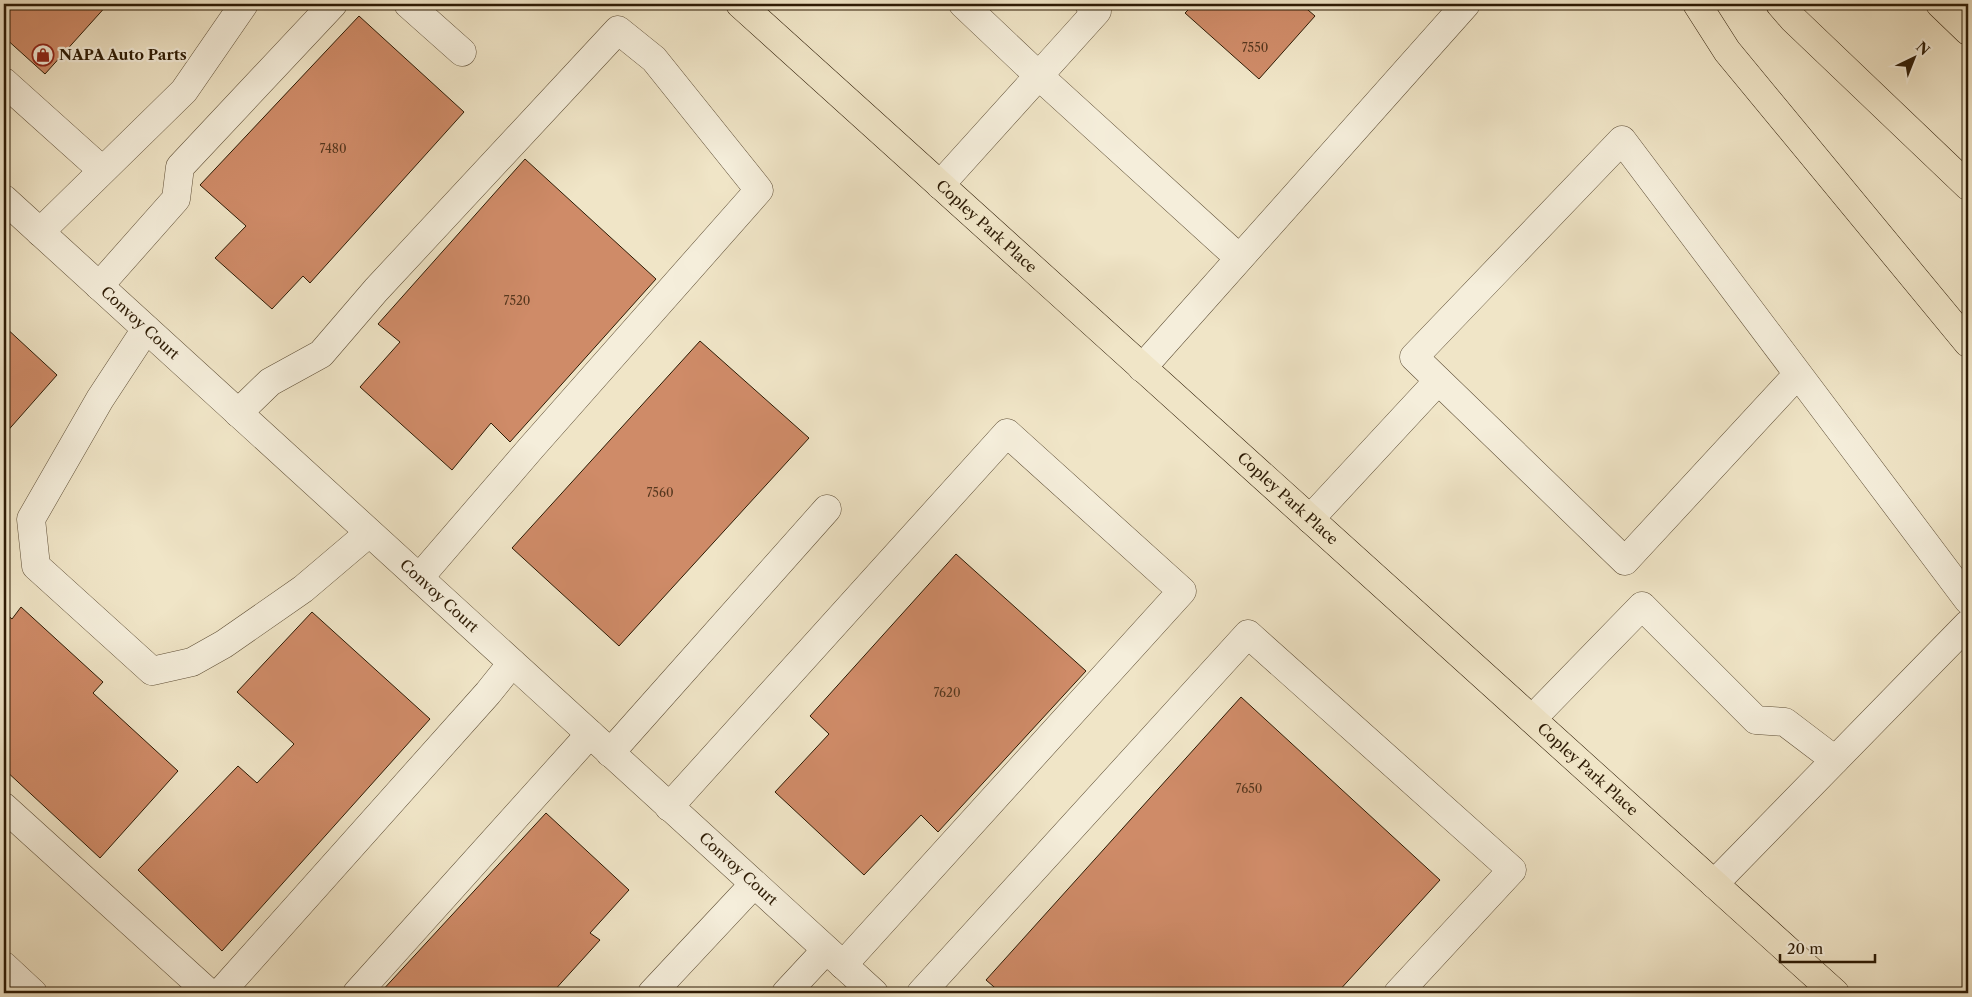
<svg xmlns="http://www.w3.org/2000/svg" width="1972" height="997" viewBox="0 0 1972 997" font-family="'Libre Caslon Text',serif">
<rect width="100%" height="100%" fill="#f0e5c7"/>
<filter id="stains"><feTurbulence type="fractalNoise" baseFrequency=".004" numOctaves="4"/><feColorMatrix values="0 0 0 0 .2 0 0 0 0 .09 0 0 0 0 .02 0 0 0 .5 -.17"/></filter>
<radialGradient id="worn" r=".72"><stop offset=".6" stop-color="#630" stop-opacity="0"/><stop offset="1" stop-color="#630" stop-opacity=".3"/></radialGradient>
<!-- building -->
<g fill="#cf8b68" stroke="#2d1b05">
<polygon points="4,4 108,4 45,74 4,37"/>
<polygon points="1194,4 1301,4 1315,16 1259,79 1185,13"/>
<polygon points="359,16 464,112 310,283 303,276 272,309 215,258 246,226 200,185"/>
<polygon points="525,159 656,279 510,442 491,423 452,470 360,387 400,342 378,324"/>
<polygon points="4,326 57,375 4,435"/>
<polygon points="700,341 809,438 619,646 512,548"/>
<polygon points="956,554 1086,671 938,832 921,815 864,875 775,792 829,734 810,716"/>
<polygon points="21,607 103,682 93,693 178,771 100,858 4,769 4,612 12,619"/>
<polygon points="312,612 430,719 222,951 138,870 238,766 257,783 294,744 237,692"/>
<polygon points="1241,697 1440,880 1337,993 1001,993 986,980"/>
<polygon points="546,813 629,890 590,933 600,940 552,993 380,993"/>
</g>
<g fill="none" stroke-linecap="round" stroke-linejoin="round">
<!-- minor casing -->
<g stroke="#5e4e36" stroke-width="29">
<g id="minor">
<polyline points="408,4 462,52"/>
<polyline points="963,4 1039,76 1239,258"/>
<polyline points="4,82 102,170"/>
<polyline points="940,185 1097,11 1089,4"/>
<path id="s1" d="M4,199L874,993"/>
<polyline points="40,232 184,91 244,4"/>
<polyline points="99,286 176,199 180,167 333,4"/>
<polyline points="146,329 100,399 31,519 36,566 152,671 192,662 224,644 303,589 369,533"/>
<polyline points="1142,368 1466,4"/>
<path d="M1798,374L1625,561L1414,357L1622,140C1737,294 1853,447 1968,600"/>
<polyline points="238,413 270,382 321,354 376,290 618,30 654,59 759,190 531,448 419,578"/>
<polyline points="1310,519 1438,381"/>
<polyline points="1532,719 1642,606 1756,720 1785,722 1835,760"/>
<polyline points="610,753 827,509"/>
<polyline points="4,807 209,993"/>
<polyline points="669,807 1007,433 1182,591 843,965"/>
<polyline points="1714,884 1968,624"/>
<polyline points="4,966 33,993"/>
<polyline points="220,993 488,693 512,663"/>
<polyline points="357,993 590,734"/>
<polyline points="652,993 754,884"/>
<polyline points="786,993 826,950"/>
<polyline points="921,993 1248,634 1512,870 1398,993"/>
</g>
</g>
<!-- major casing -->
<g stroke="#2d1b05" stroke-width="29">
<g id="major">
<path id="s2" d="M740,4L1835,993"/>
</g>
</g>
<!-- highway casing -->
<g stroke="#2d1b05" stroke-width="29">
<g id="highway">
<polyline points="1697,4 1727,51 1968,343"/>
<polyline points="1780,4 1793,19 1968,186"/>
<polyline points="1940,4 1968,31"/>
</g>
</g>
<!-- minor -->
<use href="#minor" stroke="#f5eedb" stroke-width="28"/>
<!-- major -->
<use href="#major" stroke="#f0e5c7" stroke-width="28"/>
<!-- highway -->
<use href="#highway" stroke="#f0e5c7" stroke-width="28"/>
</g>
<!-- icons -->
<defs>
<g id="shop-ring" transform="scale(1.125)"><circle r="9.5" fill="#f5eedb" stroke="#8f2418" stroke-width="1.5"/><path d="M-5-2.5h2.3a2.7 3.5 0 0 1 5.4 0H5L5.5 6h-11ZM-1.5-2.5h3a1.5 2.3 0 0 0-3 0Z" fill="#8f2418"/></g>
</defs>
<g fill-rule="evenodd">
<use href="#shop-ring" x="43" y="55"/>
</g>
<g text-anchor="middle" stroke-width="4.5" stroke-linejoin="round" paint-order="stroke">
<!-- number labels -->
<g font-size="12" fill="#56371e">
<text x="1255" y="52">7550</text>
<text x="333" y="153">7480</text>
<text x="517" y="305">7520</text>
<text x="660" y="497">7560</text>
<text x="947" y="697">7620</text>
<text x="1249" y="793">7650</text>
</g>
<!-- poi labels -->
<g font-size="15" font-weight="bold" fill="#2d1b05" stroke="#f5eedb" text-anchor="start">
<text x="59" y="60">NAPA Auto Parts</text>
</g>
<!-- street labels -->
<g font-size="15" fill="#2d1b05" stroke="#f5eedb">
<text dy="5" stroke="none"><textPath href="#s2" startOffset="332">Copley Park Place</textPath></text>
<text dy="5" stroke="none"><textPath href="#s1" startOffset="184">Convoy Court</textPath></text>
<text dy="5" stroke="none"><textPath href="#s2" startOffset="738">Copley Park Place</textPath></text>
<text dy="5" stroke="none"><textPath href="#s1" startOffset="589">Convoy Court</textPath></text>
<text dy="5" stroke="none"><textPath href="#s2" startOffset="1142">Copley Park Place</textPath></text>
<text dy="5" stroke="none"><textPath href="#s1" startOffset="994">Convoy Court</textPath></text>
</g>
</g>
<!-- margin -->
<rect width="1972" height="997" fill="none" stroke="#f0e5c7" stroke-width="20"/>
<rect x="5" y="5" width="1962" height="987" fill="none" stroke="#2d1b05" stroke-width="2.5"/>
<rect x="10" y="10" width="1952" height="977" fill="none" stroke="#2d1b05"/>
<!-- north arrow -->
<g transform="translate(1914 58) rotate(43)" stroke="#f5eedb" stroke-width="4" paint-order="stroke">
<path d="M0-4L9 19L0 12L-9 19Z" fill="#2d1b05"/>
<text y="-8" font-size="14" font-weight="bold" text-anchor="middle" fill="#2d1b05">N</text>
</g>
<!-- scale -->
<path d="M1780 954v8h95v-8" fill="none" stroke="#2d1b05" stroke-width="2.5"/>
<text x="1787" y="954" font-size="15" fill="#2d1b05" stroke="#f5eedb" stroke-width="4" paint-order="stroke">20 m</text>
<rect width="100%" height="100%" filter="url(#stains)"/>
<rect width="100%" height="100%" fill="url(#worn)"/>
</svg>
